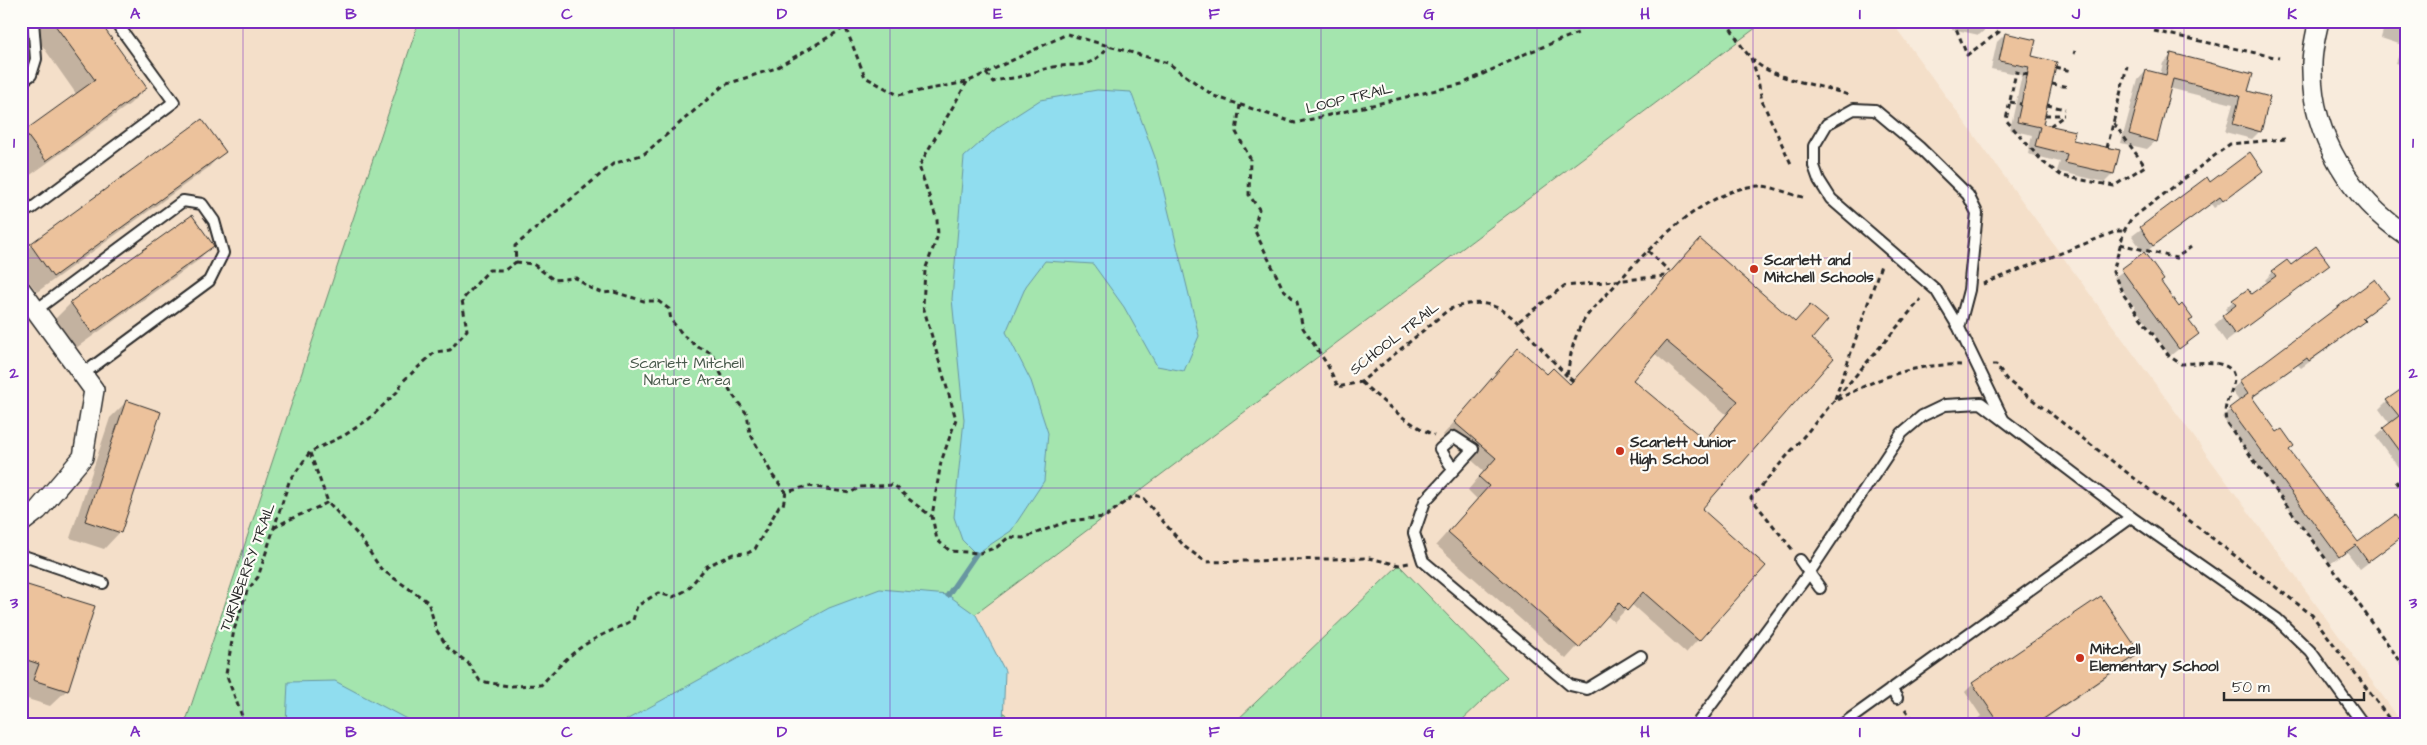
<svg xmlns="http://www.w3.org/2000/svg" width="2427" height="745" viewBox="0 0 2427 745" font-family="'Architects Daughter',sans-serif">
<rect width="100%" height="100%" fill="#f8ebdc"/>
<filter id="ink" filterUnits="userSpaceOnUse"><feTurbulence type="fractalNoise" baseFrequency=".02" numOctaves="2"/><feDisplacementMap in="SourceGraphic" scale="10" xChannelSelector="R" yChannelSelector="G"/><feConvolveMatrix kernelMatrix="1 2 1 2 8 2 1 2 1" color-interpolation-filters="sRGB"/></filter>
<g filter="url(#ink)">
<!-- built -->
<g fill="#f4dfc9">
<polygon points="21,21 419,21 185,724 21,724"/>
<polygon points="1765,21 1891,21 2403,724 1012,724 949,634"/>
</g>
<!-- green -->
<g fill="#a4e5ae" stroke="#68886c">
<polygon points="419,21 1765,21 949,634 1012,724 185,724"/>
<polygon points="1399,565 1507,677 1458,724 1233,724"/>
</g>
<!-- water -->
<g fill="#90ddef" stroke="#6896a1">
<polygon points="1097,90 1131,92 1156,160 1199,336 1184,371 1157,366 1124,307 1093,264 1045,261 1026,286 1006,332 1031,381 1048,433 1044,481 1011,531 976,554 962,540 954,517 964,420 952,299 964,157 998,127 1040,100"/>
<polygon points="880,589 948,595 976,615 1005,671 1003,724 619,724 829,608"/>
<polygon points="335,681 416,724 286,724 288,682"/>
</g>
<!-- shadow -->
<g fill="#0003" fill-rule="evenodd">
<polygon points="25,21 98,21 146,88 130,104 29,176 21,166 21,136 77,95"/>
<polygon points="1954,21 1989,21 1988,27 1979,35 1952,29"/>
<polygon points="2379,21 2406,21 2406,66 2396,63 2402,45 2381,38 2384,27"/>
<polygon points="2005,34 2031,57 2041,125 2072,141 2113,174 2105,182 2057,171 2060,162 2028,154 2032,135 2010,130 2022,75 1991,69 1997,42"/>
<polygon points="2172,55 2247,92 2260,131 2252,139 2225,132 2233,104 2169,88 2156,141 2147,149 2121,143 2138,80 2146,71 2160,75 2163,63"/>
<polygon points="202,121 224,151 208,168 37,292 21,271 21,255 31,245"/>
<polygon points="2262,171 2214,208 2211,204 2144,253 2132,236 2207,179 2210,183"/>
<polygon points="212,246 196,262 76,348 55,319 71,303"/>
<path d="M1687,253L1810,339L1700,510L1764,566L1686,653L1631,604L1614,622L1606,615L1566,659L1436,545L1477,499L1468,490L1484,471L1443,435L1506,362L1570,385ZM1654,353L1726,414L1704,441L1632,380Z"/>
<polygon points="2144,254 2160,283 2197,334 2170,356 2114,278"/>
<polygon points="2328,265 2226,342 2214,325 2228,313 2225,309 2233,301 2251,296 2268,283 2265,280 2273,272 2290,267"/>
<polygon points="2374,281 2387,298 2379,306 2362,319 2363,321 2355,329 2301,368 2298,365 2251,399 2358,544 2406,533 2360,569 2347,552 2330,564 2222,417 2240,402 2231,390 2240,382"/>
<polygon points="2387,401 2406,423 2406,478 2376,437 2390,424 2379,409"/>
<polygon points="126,402 120,532 104,549 70,538 110,418"/>
<polygon points="21,584 67,690 50,706 21,697 23,680 21,680"/>
<polygon points="2101,598 2138,653 2130,661 2038,724 1971,724 1981,716 1965,692 1973,684"/>
<polygon points="2406,655 2406,671 2399,662"/>
</g>
<g fill="none" stroke-linecap="round" stroke-linejoin="round">
<!-- stream -->
<polyline stroke="#6896a1" stroke-width="5.5" points="948,595 976,554"/>
</g>
<!-- building -->
<g fill="#ecc29c" stroke="#2b2b2b" fill-rule="evenodd">
<polygon points="52,21 99,21 147,88 46,161 24,131 95,80"/>
<polygon points="2005,33 2036,40 2032,56 2057,62 2043,124 2075,131 2073,140 2120,150 2114,174 2065,163 2067,154 2035,146 2040,127 2017,122 2029,67 1999,61"/>
<polygon points="2171,53 2253,74 2248,91 2270,97 2261,132 2233,124 2240,96 2173,79 2157,142 2129,134 2146,70 2166,75"/>
<polygon points="202,119 226,152 53,277 30,244"/>
<polygon points="2250,152 2263,171 2223,201 2220,197 2153,246 2140,227 2207,177 2210,182"/>
<polygon points="192,215 214,246 92,333 70,302"/>
<path d="M1700,239L1795,322L1810,305L1828,320L1812,339L1834,358L1702,509L1766,566L1699,641L1643,592L1627,611L1619,603L1579,648L1448,532L1489,486L1479,477L1496,458L1454,422L1518,348L1547,374L1553,368L1570,384ZM1666,341L1738,401L1705,440L1633,380Z"/>
<polygon points="2316,246 2330,265 2235,335 2222,316 2236,305 2232,300 2248,289 2251,294 2276,276 2272,271 2287,260 2291,265"/>
<polygon points="2144,252 2164,280 2161,282 2179,307 2182,304 2193,319 2189,321 2199,334 2179,349 2121,269"/>
<polygon points="2375,279 2389,298 2362,318 2365,321 2309,361 2307,358 2252,397 2277,432 2282,429 2294,446 2289,450 2358,542 2395,515 2406,530 2406,534 2368,562 2356,545 2339,557 2229,408 2248,394 2239,381"/>
<polygon points="2406,386 2406,459 2383,428 2399,416 2386,400"/>
<polygon points="126,400 161,412 121,533 85,521"/>
<polygon points="21,583 95,606 68,691 33,680 39,664 21,658"/>
<polygon points="2101,596 2140,653 2036,724 2000,724 1972,683"/>
</g>
<g fill="none" stroke-linecap="round" stroke-linejoin="round">
<!-- service casing -->
<g stroke="#2b2b2b" stroke-width="14">
<g id="service">
<polyline points="21,82 31,75 36,59 33,21"/>
<polyline points="21,213 32,208 174,102 115,21"/>
<polyline points="36,310 183,201 202,204 214,221 223,253 209,281 83,374"/>
<polyline points="1959,328 1969,290 1977,213 1968,195 1919,147 1875,110 1854,109 1827,124 1814,146 1814,166 1819,180 1831,199 1936,290 1959,328 2003,419"/>
<polyline points="1453,469 1440,449 1454,437 1473,449 1425,501 1414,533 1423,561 1570,685 1587,689 1641,656"/>
<polyline points="2131,517 2277,619 2311,652 2363,724"/>
<polyline points="21,555 103,583"/>
<polyline points="1800,560 1820,588"/>
<polyline points="1891,689 1897,698"/>
<polyline points="1697,724 1809,573 1902,433 1922,416 1945,405 1981,403 2131,517 1843,724"/>
</g>
</g>
<!-- minor casing -->
<g stroke="#2b2b2b" stroke-width="22">
<g id="minor">
<path d="M2319,21C2315,37 2311,54 2312,71C2312,136 2352,199 2406,235"/>
<polyline points="21,290 94,390 83,457 38,510 21,523"/>
</g>
</g>
<!-- path -->
<g stroke="#2b2b2b" stroke-width="3" stroke-dasharray="5 4" stroke-linecap="butt">
<polyline points="843,21 865,77 898,95 967,82 1067,34 1168,63 1214,96 1295,123 1462,84 1527,53 1578,33 1585,21"/>
<path d="M1726,21C1734,33 1741,47 1750,57C1773,82 1820,83 1850,96"/>
<polyline points="1953,21 1967,55 1999,32 2002,21"/>
<polyline points="2154,31 2279,58"/>
<polyline points="2074,54 2075,51"/>
<polyline points="1751,58 1757,75 1762,101 1792,166"/>
<polyline points="2055,67 2071,71"/>
<path d="M986,73L993,82C1003,78 1013,79 1023,76C1033,73 1042,69 1053,67C1082,62 1086,72 1109,46"/>
<polyline points="2028,75 2016,72 2006,120 2043,162 2062,176 2114,186 2145,166 2113,122"/>
<polyline points="967,82 919,166 937,220 938,235 925,270 923,306 956,419 941,462 932,516 937,540 950,551 980,553 997,547 1009,537 1023,538 1069,521 1105,517 1133,496 1143,498 1185,547 1206,562 1369,558 1399,565 1409,563"/>
<polyline points="2052,84 2069,87"/>
<polyline points="2010,102 2021,104"/>
<path d="M1240,105L1236,132L1250,158L1249,195L1259,209L1254,229L1283,289L1297,302L1303,328L1327,364L1338,387L1361,382L1448,310C1492,292 1511,313 1537,344C1547,355 1557,365 1567,376"/>
<polyline points="2047,105 2065,109"/>
<polyline points="2045,115 2064,115"/>
<polyline points="2050,126 2064,116"/>
<path d="M2285,139L2230,144L2131,219L2124,231L2113,272L2123,294L2169,356L2181,364C2196,363 2241,356 2233,385C2229,402 2223,402 2226,422L2406,669"/>
<polyline points="2107,148 2127,66"/>
<polyline points="2120,244 2176,258 2191,247"/>
<polyline points="1648,251 1669,271"/>
<polyline points="516,262 533,264 554,280 576,278 590,288 603,293 614,292 644,301 658,301 669,309 671,320 684,336 698,347 710,352 718,363 720,372 732,394 747,414 750,433 773,476 786,492 809,486 850,493 860,487 894,485 910,500 931,516"/>
<polyline points="1983,284 2117,231 2124,231"/>
<polyline points="1519,321 1564,286 1665,276"/>
<polyline points="1992,365 1996,365 2007,380 2312,615 2393,724"/>
<path d="M1573,381L1567,376C1570,357 1573,338 1583,322C1589,311 1600,302 1608,293C1642,255 1696,197 1748,187C1771,183 1782,193 1803,197"/>
<path d="M1361,382C1385,403 1404,422 1434,435"/>
<polyline points="1835,399 1881,265"/>
<path d="M1837,400C1877,378 1915,363 1961,365"/>
<path d="M310,453L328,502L359,536L381,569L428,602L437,631L448,648L468,663L480,681L508,686L541,685C556,669 571,652 591,641C604,633 619,628 633,620L637,606L658,593L673,597L687,590L707,566L733,554L748,553L755,549L779,506L783,505L786,492"/>
<polyline points="2396,481 2406,495"/>
<path d="M274,528C291,517 310,512 328,502"/>
<polyline points="1792,549 1751,498 1921,299"/>
<polyline points="1905,709 1916,724"/>
<polyline points="245,724 226,674 234,630 247,591 258,577 289,482 310,452 345,435 369,419 397,392 402,382 435,352 450,350 467,330 462,300 489,270 505,270 516,262 515,246 613,164 644,154 724,85 776,68 844,28"/>
</g>
<!-- service -->
<use href="#service" stroke="#fdfcf7" stroke-width="10"/>
<!-- minor -->
<use href="#minor" stroke="#fdfcf7" stroke-width="19"/>
</g>
</g>
<!-- grid -->
<path fill="none" stroke="#7b2cbf" stroke-width="1" stroke-opacity="0.55" d="M243,21V724M459,21V724M674,21V724M890,21V724M1106,21V724M1321,21V724M1537,21V724M1753,21V724M1968,21V724M2184,21V724M21,258H2406M21,488H2406"/>
<!-- markers -->
<g fill="#c8321e" stroke="#fdfcf7" stroke-width="2">
<circle cx="1754" cy="269" r="5"/>
<circle cx="1620" cy="451" r="5"/>
<circle cx="2080" cy="658" r="5"/>
</g>
<g text-anchor="middle" stroke-width="4.5" stroke-linejoin="round" paint-order="stroke">
<!-- street labels -->
<g font-size="15" fill="#2b2b2b" stroke="#fdfcf7">
<text transform="translate(1349 98) rotate(-14)" y="5">LOOP TRAIL</text>
<text transform="translate(1394 338) rotate(-38)" y="5">SCHOOL TRAIL</text>
<text transform="translate(247 567) rotate(-70)" y="5">TURNBERRY TRAIL</text>
</g>
<!-- poi labels -->
<g font-size="15" font-weight="bold" fill="#2b2b2b" stroke="#fdfcf7" text-anchor="start">
<text x="1764" y="265">Scarlett and<tspan x="1764" dy="17">Mitchell Schools</tspan></text>
<text x="1630" y="447">Scarlett Junior<tspan x="1630" dy="17">High School</tspan></text>
<text x="2090" y="654">Mitchell<tspan x="2090" dy="17">Elementary School</tspan></text>
</g>
<!-- park labels -->
<g font-size="15" fill="#495a4c" stroke="#fdfcf7">
<text x="687" y="368">Scarlett Mitchell<tspan x="687" dy="17">Nature Area</tspan></text>
</g>
</g>
<!-- margin -->
<rect width="2427" height="745" fill="none" stroke="#fdfcf7" stroke-width="55"/>
<!-- scale -->
<path d="M2224 692v8h140v-8" fill="none" stroke="#2b2b2b" stroke-width="2.5"/>
<text x="2232" y="692" font-size="15" fill="#2b2b2b" stroke="#fdfcf7" stroke-width="4" paint-order="stroke">50 m</text>
<rect x="28" y="28" width="2372" height="690" fill="none" stroke="#7b2cbf" stroke-width="2"/>
<g font-size="16" text-anchor="middle" font-weight="bold" fill="#7b2cbf">
<text x="135" y="19">A</text>
<text x="351" y="19">B</text>
<text x="567" y="19">C</text>
<text x="782" y="19">D</text>
<text x="998" y="19">E</text>
<text x="1214" y="19">F</text>
<text x="1429" y="19">G</text>
<text x="1645" y="19">H</text>
<text x="1860" y="19">I</text>
<text x="2076" y="19">J</text>
<text x="2292" y="19">K</text>
<text x="14" y="148">1</text>
<text x="2413" y="148">1</text>
<text x="14" y="378">2</text>
<text x="2413" y="378">2</text>
<text x="14" y="608">3</text>
<text x="2413" y="608">3</text>
<text x="135" y="737">A</text>
<text x="351" y="737">B</text>
<text x="567" y="737">C</text>
<text x="782" y="737">D</text>
<text x="998" y="737">E</text>
<text x="1214" y="737">F</text>
<text x="1429" y="737">G</text>
<text x="1645" y="737">H</text>
<text x="1860" y="737">I</text>
<text x="2076" y="737">J</text>
<text x="2292" y="737">K</text>
</g>
</svg>
